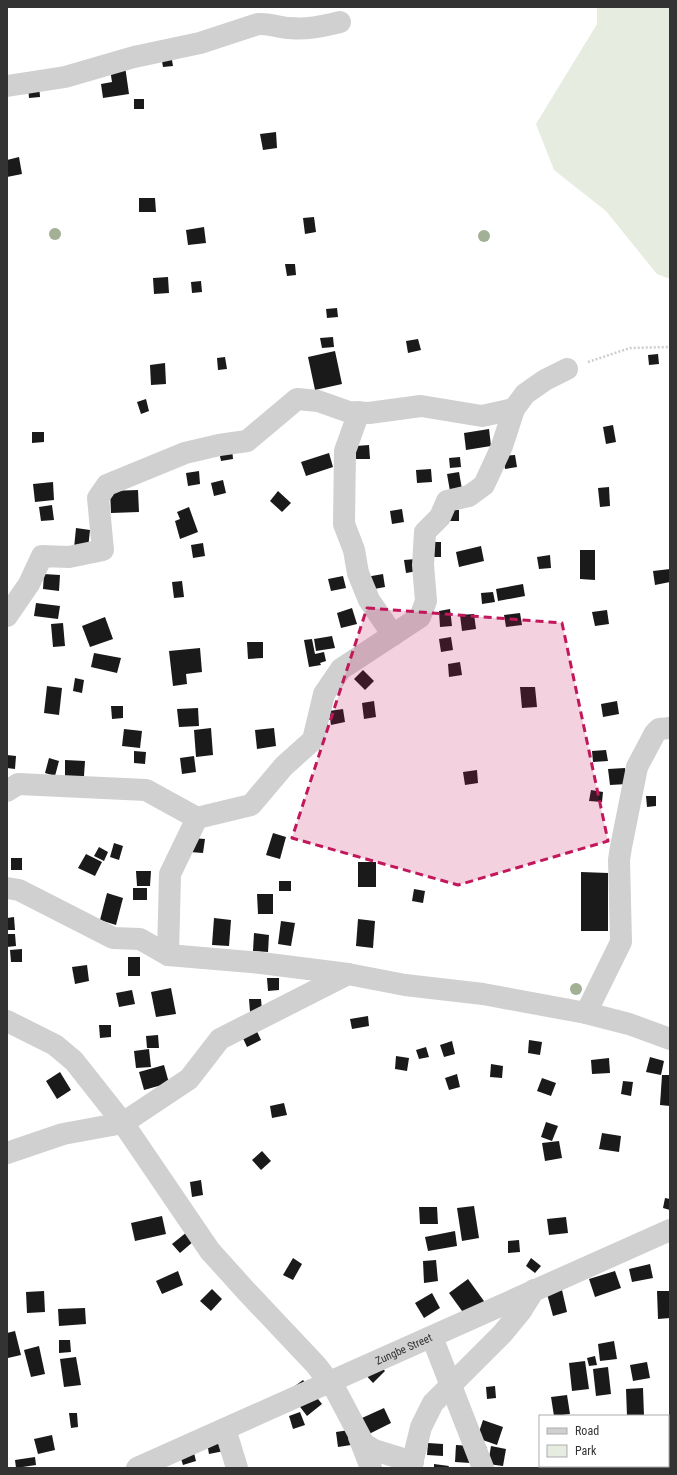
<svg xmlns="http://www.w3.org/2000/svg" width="677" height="1475" viewBox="0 0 677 1475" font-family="'Roboto Condensed',sans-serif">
<rect width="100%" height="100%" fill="#fff"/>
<!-- green -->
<polygon fill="#e6ecdf" points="597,7 670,7 670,279 657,274 606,211 554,170 536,124 597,24"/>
<!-- building -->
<g fill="#1a1a1a">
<polygon points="171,54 173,66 163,67 161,55"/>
<polygon points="125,66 129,94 103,98 101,84 112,82 110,69"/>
<polygon points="39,84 40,97 29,98 28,86"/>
<rect x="134" y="99" width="10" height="10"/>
<polygon points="276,132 277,148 263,150 260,134"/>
<polygon points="19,157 22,174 7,177 7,160"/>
<polygon points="139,198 155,198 156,212 139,212"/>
<polygon points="314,217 316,232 305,234 303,218"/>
<polygon points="204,227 206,243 188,245 186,230"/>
<polygon points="285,264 295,264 296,275 287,276"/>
<polygon points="168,277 169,293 154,294 153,278"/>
<polygon points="201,281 202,292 192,293 191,282"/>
<polygon points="337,308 338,317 327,318 326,309"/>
<polygon points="333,337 334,347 322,348 320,338"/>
<polygon points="418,339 421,350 408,353 406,341"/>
<polygon points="335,351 342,384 315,390 308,357"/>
<polygon points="658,354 659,364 649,365 648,355"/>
<polygon points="225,357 227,369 218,370 217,358"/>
<polygon points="165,363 166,384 151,385 150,365"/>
<polygon points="146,399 149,411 141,414 137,402"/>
<polygon points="613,425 616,442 606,444 603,427"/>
<polygon points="489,429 491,446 466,450 464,433"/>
<polygon points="32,432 44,432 44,442 32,443"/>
<polygon points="369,445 370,459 356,459 356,446"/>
<polygon points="232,448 233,459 221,461 219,451"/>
<polygon points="329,453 333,467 306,476 301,462"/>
<polygon points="515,455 517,467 505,469 503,456"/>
<polygon points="460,457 461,467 450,468 449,458"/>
<polygon points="431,469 432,482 417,483 416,470"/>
<polygon points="199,471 200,484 188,486 186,473"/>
<polygon points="459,472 463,495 451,497 447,474"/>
<polygon points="223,480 226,493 214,496 211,483"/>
<polygon points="53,482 54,500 35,502 33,484"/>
<polygon points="609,487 610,506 600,507 598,488"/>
<polygon points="138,490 139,512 111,513 110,491"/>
<polygon points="278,491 291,503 282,512 270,501"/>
<polygon points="52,505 54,520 41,521 39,507"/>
<polygon points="189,507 198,532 180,539 175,521 180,519 177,512"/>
<polygon points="402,509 404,522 392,524 390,511"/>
<polygon points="447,510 459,510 459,521 446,521"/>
<polygon points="76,528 90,530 88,549 74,548"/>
<rect x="428" y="542" width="13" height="15"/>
<polygon points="203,543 205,556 193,558 191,545"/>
<polygon points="481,546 484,561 459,567 456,552"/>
<polygon points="580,550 595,550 595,580 580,579"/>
<polygon points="550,555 551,568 539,569 537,557"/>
<polygon points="416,559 418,571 406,573 404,560"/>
<polygon points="670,569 670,582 655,585 653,571"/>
<polygon points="44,574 60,575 59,591 43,589"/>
<polygon points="383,574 385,587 369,590 366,577"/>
<polygon points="343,576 346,588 331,591 328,579"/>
<polygon points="182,581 184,597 174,598 172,582"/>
<polygon points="523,584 525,596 498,601 496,589"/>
<polygon points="493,592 495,602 482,604 481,593"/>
<polygon points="36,603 60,606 58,619 34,616"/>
<polygon points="352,608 357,624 341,628 337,613"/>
<polygon points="450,609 452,626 440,627 439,611"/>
<polygon points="607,610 609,624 595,626 592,612"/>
<polygon points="520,613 522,625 506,627 504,615"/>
<polygon points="474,614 476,629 462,631 460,615"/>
<polygon points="105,617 113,639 90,647 82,626"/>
<polygon points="63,623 65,646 53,647 51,624"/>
<polygon points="332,636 335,648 316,651 314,639"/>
<polygon points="451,637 453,650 441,652 439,639"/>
<polygon points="312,639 315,654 324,652 326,661 320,663 321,665 309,667 304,640"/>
<polygon points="247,642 263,642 263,658 248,659"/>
<polygon points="200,648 202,672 186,674 187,684 173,686 169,651"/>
<polygon points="94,653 121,658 117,673 91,667"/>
<polygon points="460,662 462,675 449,677 448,664"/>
<polygon points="363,670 374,681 365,690 354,679"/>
<polygon points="75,678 84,680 82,693 73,691"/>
<polygon points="47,686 62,688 59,715 44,713"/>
<polygon points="520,687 535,687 537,707 522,708"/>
<polygon points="374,701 376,717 364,719 362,703"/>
<polygon points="617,701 619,714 603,717 601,704"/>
<polygon points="111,706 123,706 123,718 112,719"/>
<polygon points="198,708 199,726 179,727 177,709"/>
<polygon points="343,709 345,722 331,725 329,711"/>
<polygon points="211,728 213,755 196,757 194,730"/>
<polygon points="274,728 276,746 257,749 255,730"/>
<polygon points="124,729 142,731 140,748 122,746"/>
<polygon points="606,750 608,761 593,762 592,751"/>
<polygon points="134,751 146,752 145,764 134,763"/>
<polygon points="7,755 16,756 15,769 7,768"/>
<polygon points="194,756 196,772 182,774 180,758"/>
<polygon points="49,758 59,761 55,776 45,773"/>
<polygon points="65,760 85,761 84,776 65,776"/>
<polygon points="625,768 627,784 610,785 608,769"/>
<polygon points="477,770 478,783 465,785 463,772"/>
<polygon points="591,790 603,792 602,802 589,801"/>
<polygon points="646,796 656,796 656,806 647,807"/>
<polygon points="273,833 286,837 280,859 266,855"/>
<polygon points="192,838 205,839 203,853 190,852"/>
<polygon points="114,843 123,846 119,860 110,857"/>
<polygon points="99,847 108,852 104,861 94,856"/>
<polygon points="86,854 102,862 95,876 78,868"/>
<rect x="11" y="858" width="11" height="12"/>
<rect x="358" y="862" width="18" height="25"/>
<polygon points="136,871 151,871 150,886 137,886"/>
<polygon points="581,872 608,873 608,931 581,931"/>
<rect x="279" y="881" width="12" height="10"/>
<rect x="133" y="888" width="14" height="12"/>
<polygon points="414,889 425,891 423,903 412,901"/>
<polygon points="107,893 123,898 116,925 100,920"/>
<polygon points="257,894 273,894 273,914 258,914"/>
<polygon points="14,917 15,930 7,930 7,918"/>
<polygon points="214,918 231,920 229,946 212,945"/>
<polygon points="358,919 375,921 373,948 356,946"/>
<polygon points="281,921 295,923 291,946 278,944"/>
<polygon points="254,933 269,935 268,952 253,951"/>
<polygon points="7,934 15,934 16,946 7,947"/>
<polygon points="22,949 22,962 11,962 10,950"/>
<rect x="128" y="957" width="12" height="19"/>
<polygon points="87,965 89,981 75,984 72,967"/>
<polygon points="267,978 279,978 279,990 268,991"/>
<polygon points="171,988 176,1014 156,1017 151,992"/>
<polygon points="132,990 135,1004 119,1007 116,993"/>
<polygon points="249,999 261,999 262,1011 250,1012"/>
<polygon points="368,1016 369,1026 352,1029 350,1019"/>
<polygon points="99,1025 111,1025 111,1037 100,1038"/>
<polygon points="255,1027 261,1040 247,1047 241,1034"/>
<polygon points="158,1035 159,1048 147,1048 146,1036"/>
<polygon points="529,1040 542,1042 540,1055 528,1053"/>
<polygon points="452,1041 455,1054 444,1057 440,1045"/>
<polygon points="426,1047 429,1057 419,1059 416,1050"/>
<polygon points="149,1049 151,1067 136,1068 134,1051"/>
<polygon points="396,1056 409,1058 407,1071 395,1069"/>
<polygon points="650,1057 664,1061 661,1075 646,1072"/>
<polygon points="609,1058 610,1073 592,1074 591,1060"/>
<polygon points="491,1064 503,1066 502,1078 490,1077"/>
<polygon points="164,1065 169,1083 144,1090 139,1072"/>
<polygon points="60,1072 71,1090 57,1099 46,1081"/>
<polygon points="457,1074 460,1087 449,1090 445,1078"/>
<polygon points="662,1075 670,1075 670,1106 660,1105"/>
<polygon points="542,1078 556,1083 551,1096 537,1091"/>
<polygon points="623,1081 633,1082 631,1096 621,1094"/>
<polygon points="284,1103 287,1115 272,1118 270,1106"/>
<polygon points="546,1122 558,1126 552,1141 541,1137"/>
<polygon points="602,1133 621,1136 619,1152 599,1149"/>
<polygon points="559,1141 562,1158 545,1161 542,1143"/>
<polygon points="262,1151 271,1161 261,1170 252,1160"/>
<polygon points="201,1180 203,1195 192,1197 190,1182"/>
<polygon points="665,1198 670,1199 670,1210 663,1208"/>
<polygon points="474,1206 479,1238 462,1241 457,1208"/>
<polygon points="419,1207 437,1207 438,1224 420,1224"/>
<polygon points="162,1216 166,1234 135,1241 131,1223"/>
<polygon points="566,1217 568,1233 549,1235 547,1219"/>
<polygon points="455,1231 457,1246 428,1251 425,1237"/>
<polygon points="187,1232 194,1241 180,1253 172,1244"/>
<polygon points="519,1240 520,1252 508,1253 508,1241"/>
<polygon points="293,1258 302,1264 293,1280 283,1275"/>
<polygon points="531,1258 541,1266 535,1273 526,1266"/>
<polygon points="436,1260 438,1281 424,1283 423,1261"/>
<polygon points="650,1264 653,1278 632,1282 629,1269"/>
<polygon points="178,1271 183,1285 162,1294 156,1281"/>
<polygon points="615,1271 621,1288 595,1297 589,1279"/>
<polygon points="468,1279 489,1308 470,1322 449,1293"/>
<polygon points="212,1289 222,1299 211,1311 200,1301"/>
<polygon points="562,1290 567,1312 553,1316 547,1294"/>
<polygon points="44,1291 45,1312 27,1313 26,1292"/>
<polygon points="657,1291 670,1291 670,1318 658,1319"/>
<polygon points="432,1293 440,1308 424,1318 415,1303"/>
<polygon points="85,1308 86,1324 59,1326 58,1309"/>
<polygon points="15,1331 21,1355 8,1358 7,1333"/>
<polygon points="59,1340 70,1340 71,1352 59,1353"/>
<polygon points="614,1341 617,1359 600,1361 598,1344"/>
<polygon points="39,1346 45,1374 31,1377 24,1350"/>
<polygon points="595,1356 597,1365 589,1366 587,1358"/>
<polygon points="76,1357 81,1385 64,1387 60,1359"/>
<polygon points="375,1360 385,1371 373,1383 363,1372"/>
<polygon points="585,1361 589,1389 572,1391 569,1363"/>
<polygon points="647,1362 650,1378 633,1381 630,1365"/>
<polygon points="608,1367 611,1394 596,1396 593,1369"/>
<polygon points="303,1380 322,1404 307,1416 288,1391"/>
<polygon points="495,1386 496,1398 487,1399 486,1387"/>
<polygon points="643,1388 644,1416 627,1416 626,1389"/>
<polygon points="567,1395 570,1414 554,1416 551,1397"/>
<polygon points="384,1408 391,1423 369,1434 362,1418"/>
<polygon points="300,1412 305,1425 293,1429 289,1416"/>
<polygon points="69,1413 77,1413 78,1427 71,1428"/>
<polygon points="483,1420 503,1427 497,1445 477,1438"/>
<polygon points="204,1426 224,1451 209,1454"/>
<polygon points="349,1430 351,1445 338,1447 336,1432"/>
<polygon points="52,1435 55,1450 38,1454 34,1439"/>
<polygon points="428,1443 443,1444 443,1456 427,1455"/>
<polygon points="192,1445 196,1461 183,1465 178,1449"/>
<polygon points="456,1445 487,1447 486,1464 455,1462"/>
<polygon points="491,1446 506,1449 503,1466 488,1464"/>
<polygon points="35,1457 36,1465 16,1468 15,1460"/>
<polygon points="434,1464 449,1466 448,1468 434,1468"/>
<polygon points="562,1466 583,1466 582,1468 562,1468"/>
</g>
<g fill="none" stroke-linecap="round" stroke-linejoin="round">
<!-- path -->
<polyline stroke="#cdcdcd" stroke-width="2.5" stroke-dasharray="2 2" stroke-linecap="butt" points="588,362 630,348 670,347"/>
<!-- minor -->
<g stroke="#d0d0d0" stroke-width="22">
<path d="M7,86L65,77L134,57L200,43L258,24C270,23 279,28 290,28C307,30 323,26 340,22"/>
<polyline points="359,412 345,451 344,524 354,550 358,573 369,600 393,635"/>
<polyline points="7,616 29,584 42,556 69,557 103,550 98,498 107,485 185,453 219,445 247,441 297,399 318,401 349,412 369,413 421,406 482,416 514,409"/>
<polyline points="7,791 18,784 146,790 197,818"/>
<polyline points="7,888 19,890 113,938 140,939 168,955 261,963 348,974 405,985 483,994 586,1013 629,1024 670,1039"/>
<polyline points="168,955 170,874 197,818 251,805 284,766 313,740 324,694 341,669 420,617 426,601 423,565 425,532 440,517 447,501 469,496 484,485 502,446 514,409 525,394 545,380 567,369"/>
<polyline points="586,1013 621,942 619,860 621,847 637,767 655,733 659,729 670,728"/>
<polyline points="7,1021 55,1045 74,1061 123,1123 210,1251 248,1293 316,1365 336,1391 364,1444 374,1450 413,1462"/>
<polyline points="7,1153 63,1134 123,1123 189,1079 220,1039 348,974"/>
<polyline points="432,1337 483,1468"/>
<polyline points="225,1429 237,1468"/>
<polyline points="359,1437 371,1468"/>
<path id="s1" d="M137,1468L670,1230"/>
<polyline points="411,1468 421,1427 433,1403 502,1334 521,1311 534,1290"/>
</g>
</g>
<!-- trees -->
<g fill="#a2b095">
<circle cx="55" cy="234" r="6"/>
<circle cx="484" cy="236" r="6"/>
<circle cx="576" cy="989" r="6"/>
</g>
<!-- marked area -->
<path fill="#c2185b" fill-opacity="0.2" stroke="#c2185b" stroke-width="3" stroke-dasharray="8 5" stroke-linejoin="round" d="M367,608L562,623L608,841L458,885L292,838Z"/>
<g text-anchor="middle" stroke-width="4" stroke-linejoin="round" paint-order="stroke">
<!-- street labels -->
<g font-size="11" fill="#333" stroke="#fff">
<text dy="4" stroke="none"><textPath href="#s1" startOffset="292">Zungbe Street</textPath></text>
</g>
</g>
<!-- border -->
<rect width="677" height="1475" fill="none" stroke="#333333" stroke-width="16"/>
<!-- legend -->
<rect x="539" y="1415" width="130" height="52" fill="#ffffff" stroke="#adadad"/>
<rect x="547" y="1428" width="20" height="6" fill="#d0d0d0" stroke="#adadad"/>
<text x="575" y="1435" font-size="12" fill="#333333">Road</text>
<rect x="547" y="1445" width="20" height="12" fill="#e6ecdf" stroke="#adadad"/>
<text x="575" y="1455" font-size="12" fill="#333333">Park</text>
</svg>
